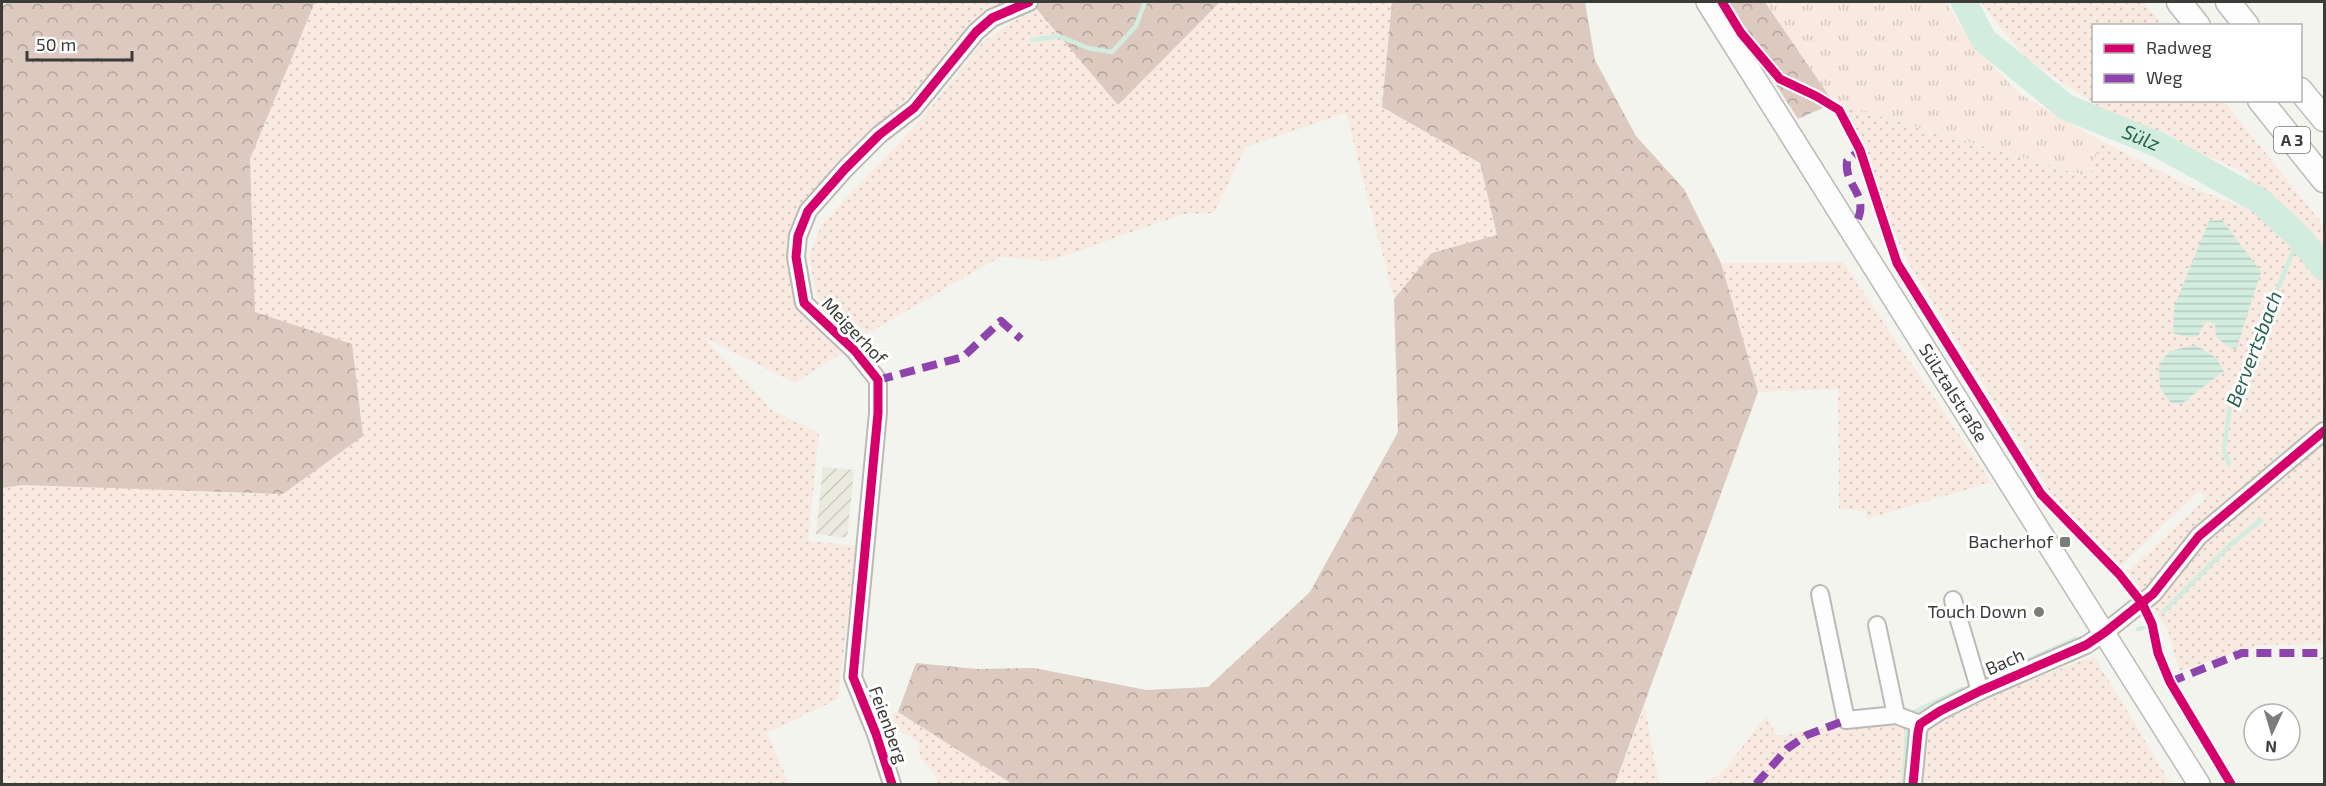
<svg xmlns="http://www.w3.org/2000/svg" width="2326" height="786" viewBox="0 0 2326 786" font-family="'Exo 2',sans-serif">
<defs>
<pattern id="industrial-furrows" width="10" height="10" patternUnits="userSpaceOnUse" patternTransform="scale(1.5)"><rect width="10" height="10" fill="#eaeade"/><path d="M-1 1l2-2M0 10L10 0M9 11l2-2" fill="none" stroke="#cacabf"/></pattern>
<pattern id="grass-dots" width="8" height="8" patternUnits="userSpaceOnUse" patternTransform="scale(1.5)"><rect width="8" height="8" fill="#f8e9e1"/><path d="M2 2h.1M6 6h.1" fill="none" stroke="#d6c9c2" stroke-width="1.8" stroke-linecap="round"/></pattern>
<pattern id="forest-crowns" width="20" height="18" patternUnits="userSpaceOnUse" patternTransform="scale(1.5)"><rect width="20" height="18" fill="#dcc9c0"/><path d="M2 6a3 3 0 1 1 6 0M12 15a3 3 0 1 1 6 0" fill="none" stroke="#b4a49d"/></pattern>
<pattern id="park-tufts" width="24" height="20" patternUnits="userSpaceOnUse" patternTransform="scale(1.5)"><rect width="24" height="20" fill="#f8e9e1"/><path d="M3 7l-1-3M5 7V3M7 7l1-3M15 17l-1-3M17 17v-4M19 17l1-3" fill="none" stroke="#d6c9c2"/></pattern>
<pattern id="water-rules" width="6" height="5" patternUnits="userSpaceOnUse" patternTransform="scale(1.5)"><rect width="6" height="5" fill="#d2ecdf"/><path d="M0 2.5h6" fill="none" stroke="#b5cbc0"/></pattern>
</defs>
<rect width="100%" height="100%" fill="#f4f4ef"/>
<!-- industrial -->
<polygon fill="url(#industrial-furrows)" points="823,467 854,470 847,538 816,534"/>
<!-- grass -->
<g fill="url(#grass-dots)" fill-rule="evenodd">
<polygon points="315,2 1006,2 977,22 804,210 800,309 844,352 795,383 703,337 772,410 819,433 808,541 856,546 838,699 767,733 789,784 2,784 2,488 23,485 352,344 255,312 250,159"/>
<polygon points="1220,2 1392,2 1382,107 1481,163 1498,235 1432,253 1394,299 1346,113 1246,147 1214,213 1183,214 1050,261 1000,257 856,340 817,298 809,256 822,224 924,116 983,42 1035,7 1118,104"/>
<path d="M1980,2H2143L2163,25L2094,26V100L2224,101L2324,226V644L2259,645L2179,671L2168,630L2128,572L2206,498L2199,491L2121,566L2052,495L1908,262L1834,103L2089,177L2100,140L2193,188L2256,212L2248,174L2104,110L2027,59ZM2261,272L2236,350L2215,324L2206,321ZM2170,351L2193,394L2181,404Z"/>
<polygon points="1843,262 1991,482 1867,519 1866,511 1839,509 1838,389 1758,392 1721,263"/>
<polygon points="2094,656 2171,784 1918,784 1924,740 1932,724 1948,711"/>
<polygon points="1645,706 1659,784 1615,784"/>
<polygon points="898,712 1012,784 938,784 935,774 921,759 918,741 876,720"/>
<polygon points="1766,716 1777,736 1853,724 1903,721 1913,728 1908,784 1702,784 1722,773"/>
</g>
<!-- forest -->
<g fill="url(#forest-crowns)">
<polygon points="2,2 315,2 250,159 255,312 352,344 363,436 283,494 23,485 2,488"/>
<polygon points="1039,2 1220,2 1118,105 1035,7"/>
<polygon points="1392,2 1585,2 1595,60 1636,136 1684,189 1721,263 1758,392 1615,784 1012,784 898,712 916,663 977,669 1034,668 1146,690 1208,687 1310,592 1398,432 1394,299 1432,253 1497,235 1480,163 1382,107"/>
<polygon points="1723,2 1765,2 1834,103 1798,119"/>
</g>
<!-- park -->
<polygon fill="url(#park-tufts)" points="1765,2 1946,2 1968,38 2018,93 2100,140 2090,177 1834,103"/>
<!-- water -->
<g fill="url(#water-rules)">
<polygon points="2222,220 2261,272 2236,350 2225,345 2216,336 2215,324 2206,321 2198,336 2188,337 2173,333 2174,307 2209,221"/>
<polygon points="2196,345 2216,358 2224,371 2181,404 2171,403 2160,388 2159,364 2170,351"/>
</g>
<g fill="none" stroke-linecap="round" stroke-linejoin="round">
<!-- stream -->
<g stroke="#d2ecdf" stroke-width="4.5">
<polyline points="2,4 5,2"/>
<polyline points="1032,40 1059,36 1088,48 1112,52 1136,26 1145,2"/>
<polyline points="2229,464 2224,450 2230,405 2299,237"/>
<polyline points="2163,612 2229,546 2261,520"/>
<polyline points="2138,629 2143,628"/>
<polyline points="1989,678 2075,639"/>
<polyline points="1914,712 1962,689"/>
<polyline points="1904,784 1907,727"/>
</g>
<!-- river -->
<path stroke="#d2ecdf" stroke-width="26" id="s1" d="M1964,2L1984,40L2066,107L2159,145L2260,201L2299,237L2324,268"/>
<!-- minor casing -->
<g stroke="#babab6" stroke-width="20">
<g id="minor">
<polyline points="1820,594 1846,720 1896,715 1920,724"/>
<polyline points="1953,600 1980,691"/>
<polyline points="1877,625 1896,715"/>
<polyline points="892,784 876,734 853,677 878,413 878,380 855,351 804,303 796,257 798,236 808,211 845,169 879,135 914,108 976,32 992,18 1029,2"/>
<polyline points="1913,784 1918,732 1920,724 1940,711 1980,691 2086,645 2104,633 2153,594 2199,536 2324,431"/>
</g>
</g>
<!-- major casing -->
<g stroke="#babab6" stroke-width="24">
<g id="major">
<path id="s2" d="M1707,2L2199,784"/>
</g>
</g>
<!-- highway casing -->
<g stroke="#babab6" stroke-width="27">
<g id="highway">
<polyline points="2179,2 2198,26"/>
<polyline points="2228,2 2247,26"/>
<polyline points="2300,90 2324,119"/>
<polyline points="2260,100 2324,180"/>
</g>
</g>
<!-- minor -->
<use href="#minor" stroke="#fdfdfd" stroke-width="16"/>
<!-- major -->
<use href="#major" stroke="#fdfdfd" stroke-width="21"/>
<!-- highway -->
<use href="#highway" stroke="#fdfdfd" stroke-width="24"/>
<!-- quiet -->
<g stroke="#8e44ad" stroke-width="8" stroke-dasharray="15 8" stroke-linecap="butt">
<path d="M1858,219C1868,193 1844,186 1847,161L1860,150"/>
<polyline points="878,380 963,357 1001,321 1021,339"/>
<polyline points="2170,682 2242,653 2321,653 2324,657"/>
<polyline points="1756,784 1788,748 1807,735 1846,720"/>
</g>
<!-- cycleway casing -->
<g stroke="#fff" stroke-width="13">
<g id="cycleway">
<polyline points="1722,2 1741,33 1780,79 1816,96 1839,110 1860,150 1897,263 2041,494 2119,574 2142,603 2152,624 2158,653 2170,682 2231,784"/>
<polyline points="892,784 876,734 853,677 878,413 878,380 855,351 804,303 796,257 798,236 808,211 845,169 879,135 914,108 976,32 992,18 1029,2"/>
<polyline points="1913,784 1918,732 1920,724 1940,711 1980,691 2086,645 2104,633 2153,594 2199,536 2324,431"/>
</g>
</g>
<!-- cycleway -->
<use href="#cycleway" stroke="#d6006c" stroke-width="9"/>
</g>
<!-- markers -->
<g fill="#7c7c78" stroke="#fff" stroke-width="2">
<rect x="2059" y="536" width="12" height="12" rx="3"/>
<circle cx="2039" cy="612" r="6"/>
</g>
<g text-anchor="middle" stroke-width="6" stroke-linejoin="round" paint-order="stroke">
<!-- shield labels -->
<rect fill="#fff" stroke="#767674" stroke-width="1.5" x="2274" y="127" width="36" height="26" rx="4.5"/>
<g font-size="16" font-weight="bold" fill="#3b3b38">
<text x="2292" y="146">A 3</text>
</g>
<!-- street labels -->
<g font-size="18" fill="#3b3b38" stroke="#fff">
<text transform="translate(854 331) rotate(46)" y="6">Meigerhof</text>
<text dy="6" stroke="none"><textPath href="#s2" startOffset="462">Sülztalstraße</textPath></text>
<text transform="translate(2005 662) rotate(-24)" y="6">Bach</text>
<text transform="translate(888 725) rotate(70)" y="6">Feienberg</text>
</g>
<!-- poi labels -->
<g font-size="18" fill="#3b3b38" stroke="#fff" text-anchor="end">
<text x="2053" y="548">Bacherhof</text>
<text x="2027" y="618">Touch Down</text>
</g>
<!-- water labels -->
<g font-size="20" font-style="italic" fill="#26644e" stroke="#fff">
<text dy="7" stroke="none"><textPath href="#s1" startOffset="230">Sülz</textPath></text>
<text transform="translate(2254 349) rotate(-69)" y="7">Bervertsbach</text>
</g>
</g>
<!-- border -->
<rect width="2326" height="786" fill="none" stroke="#3b3b38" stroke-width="6"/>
<!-- legend -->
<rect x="2092" y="24" width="210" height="78" fill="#ffffff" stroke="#b1b1af" stroke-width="1.5"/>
<rect x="2104" y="44" width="30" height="9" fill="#d6006c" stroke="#b1b1af" stroke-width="1.5"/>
<text x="2146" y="54" font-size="18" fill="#3b3b38">Radweg</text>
<rect x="2104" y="74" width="30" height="9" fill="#8e44ad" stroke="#b1b1af" stroke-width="1.5"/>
<text x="2146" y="84" font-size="18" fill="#3b3b38">Weg</text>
<!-- north arrow -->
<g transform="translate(2272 732) rotate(184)"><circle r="28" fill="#ffffff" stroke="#b1b1af" stroke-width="1.5"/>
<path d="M0-4.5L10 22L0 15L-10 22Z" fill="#7c7c78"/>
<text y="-9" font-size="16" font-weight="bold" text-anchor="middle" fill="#3b3b38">N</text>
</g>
<!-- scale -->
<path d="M27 51v9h105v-9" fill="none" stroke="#3b3b38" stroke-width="3"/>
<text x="36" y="51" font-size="18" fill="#3b3b38" stroke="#ffffff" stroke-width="4.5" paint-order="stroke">50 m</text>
</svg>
